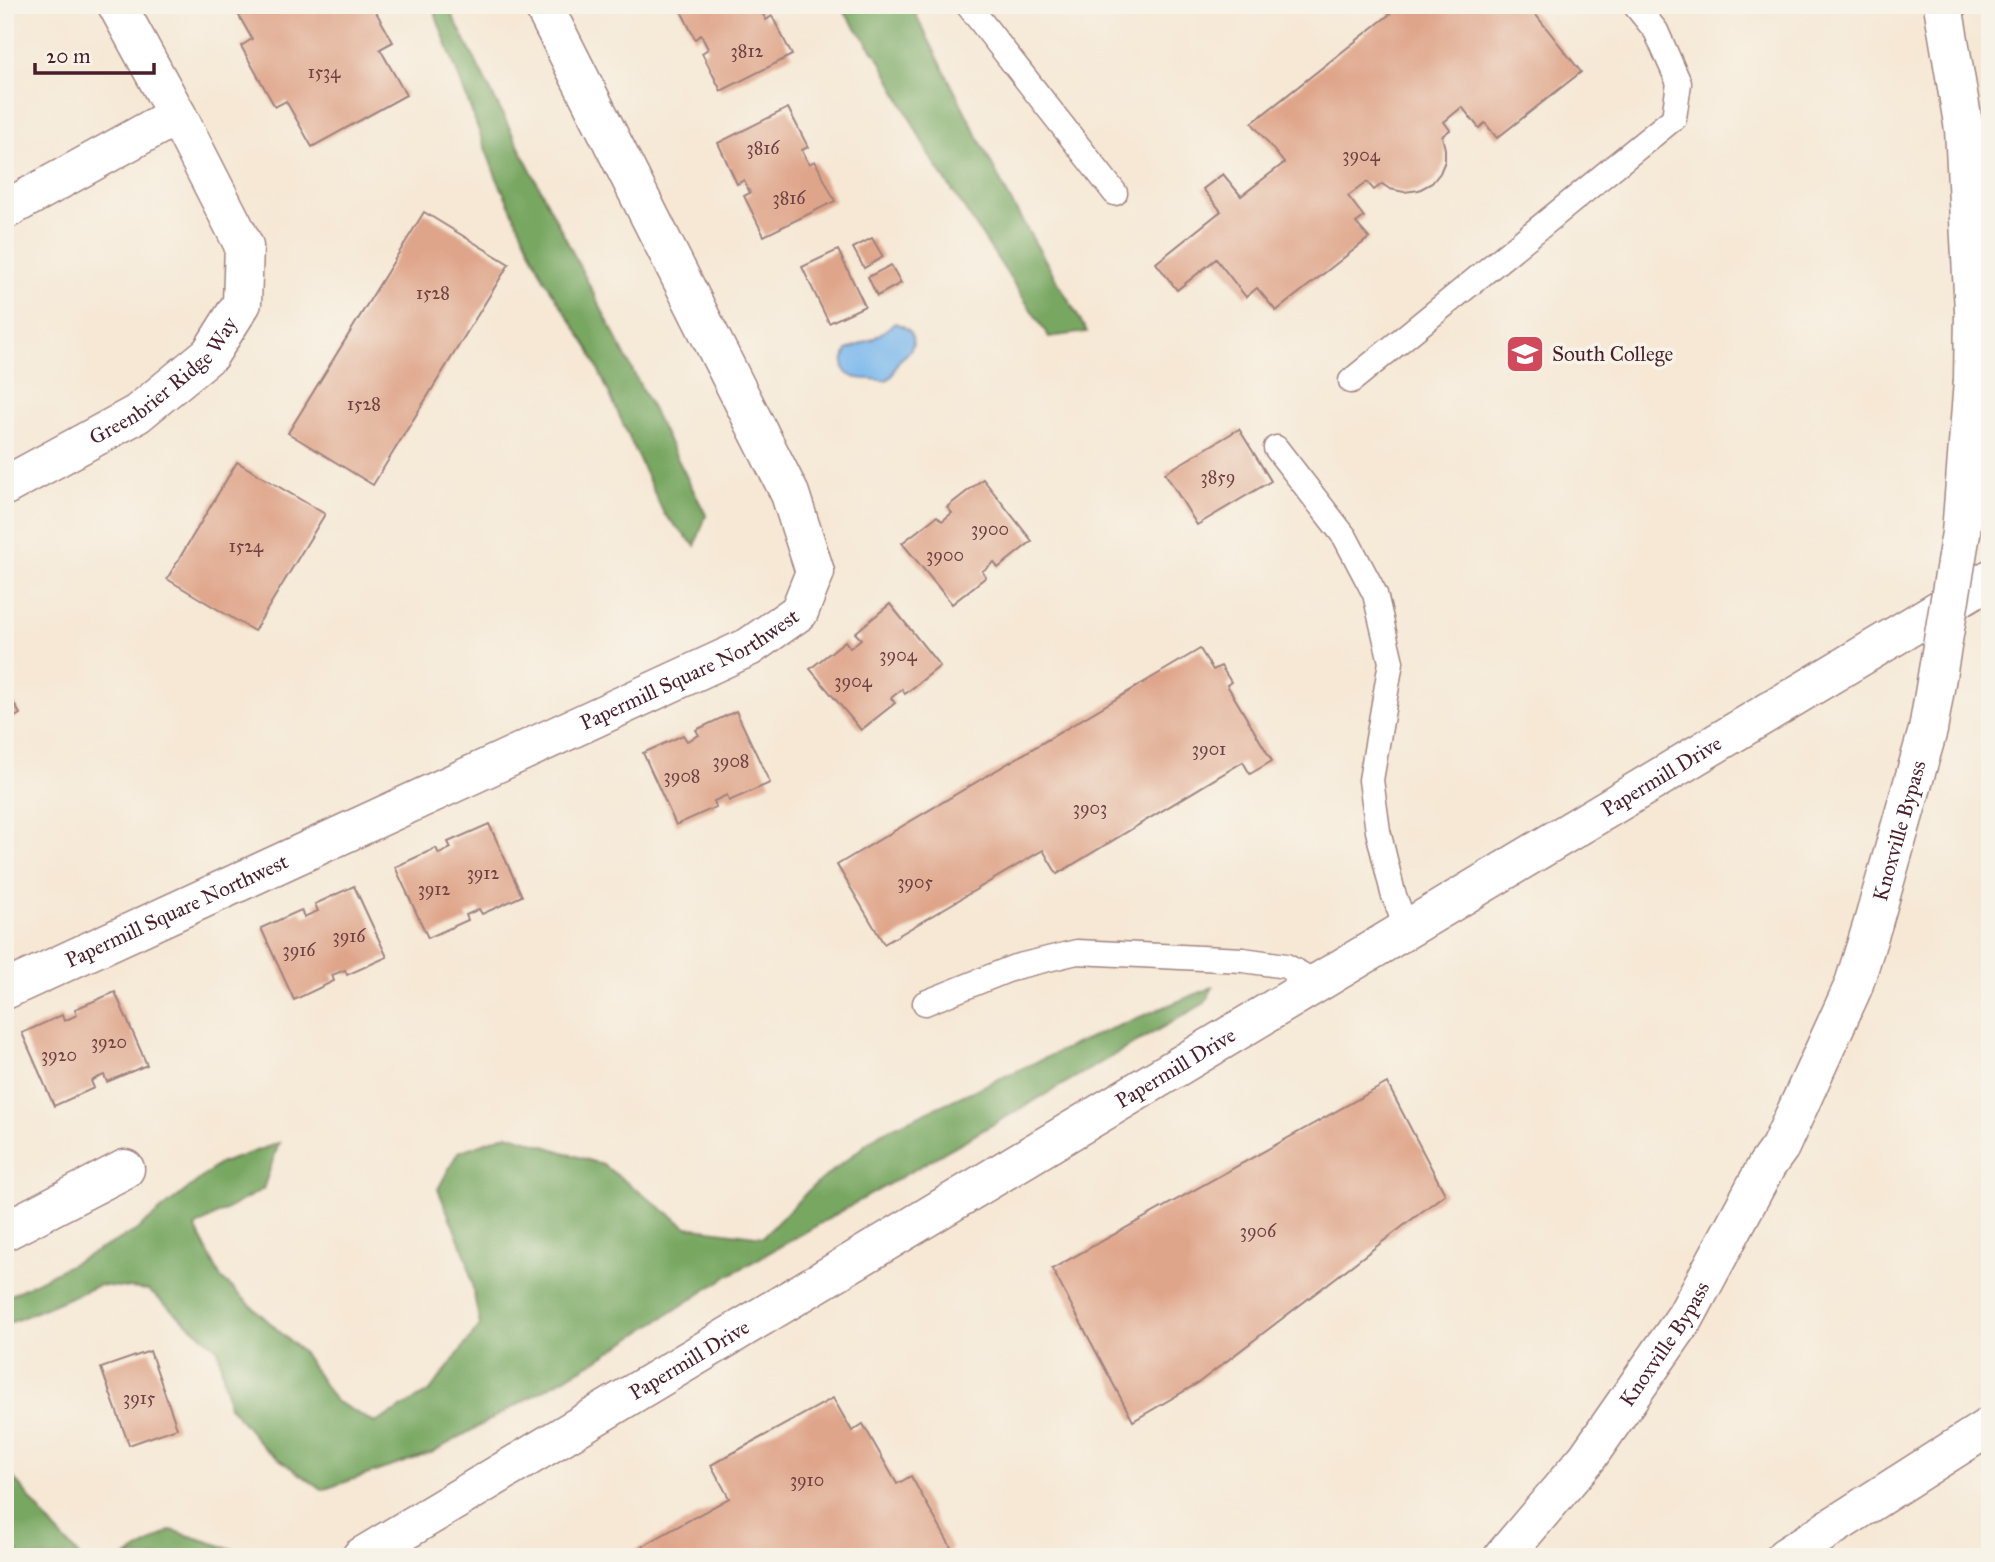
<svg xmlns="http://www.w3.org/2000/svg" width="1995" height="1562" viewBox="0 0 1995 1562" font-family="'IM FELL Great Primer',serif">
<rect width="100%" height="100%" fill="#f7f3e8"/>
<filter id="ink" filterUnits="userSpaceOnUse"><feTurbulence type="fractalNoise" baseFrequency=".0143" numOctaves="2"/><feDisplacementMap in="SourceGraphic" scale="14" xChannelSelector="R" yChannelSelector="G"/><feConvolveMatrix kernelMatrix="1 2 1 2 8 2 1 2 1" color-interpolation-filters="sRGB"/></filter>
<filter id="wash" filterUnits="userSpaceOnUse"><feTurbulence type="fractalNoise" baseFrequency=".00686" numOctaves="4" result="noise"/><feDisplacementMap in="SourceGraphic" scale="28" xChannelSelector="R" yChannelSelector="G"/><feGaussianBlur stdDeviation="1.57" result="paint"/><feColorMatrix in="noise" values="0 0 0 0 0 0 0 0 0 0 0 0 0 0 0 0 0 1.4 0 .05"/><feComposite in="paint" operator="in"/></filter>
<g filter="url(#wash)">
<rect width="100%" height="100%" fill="#f6e8d5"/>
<!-- forest -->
<g fill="#78a762" stroke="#616346" stroke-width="2">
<polygon points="432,5 447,5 706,515 695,546 664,514 589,349 544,279 495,174"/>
<polygon points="839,5 911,5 1009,198 1087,332 1049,337 929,155 880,60"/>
<polygon points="1213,987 1205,1003 723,1279 597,1360 431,1453 322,1490 264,1448 229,1406 218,1349 148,1290 99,1285 5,1325 5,1298 134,1232 219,1164 279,1143 263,1189 195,1227 221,1278 303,1353 335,1401 375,1423 430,1391 480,1325 467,1259 438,1189 458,1152 508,1134 603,1165 687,1227 763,1237 809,1190 880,1133 1091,1037"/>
<polygon points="5,1467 55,1530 80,1557 21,1557 5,1531"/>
<polygon points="171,1530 238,1551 238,1557 127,1557"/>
</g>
<!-- water -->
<path fill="#7ab8ed" stroke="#626c8c" stroke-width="2" d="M895,323C908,327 919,336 910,350C907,355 901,358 898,362C894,368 895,377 886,380C882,381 874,379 870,379C849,379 837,373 847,350L873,339Z"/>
<g id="blocks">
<!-- building -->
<g fill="#dfa58a">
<polygon points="233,5 372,5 393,42 380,49 406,95 312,147 286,101 275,107 241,46 252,39"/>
<polygon points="678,5 763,5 759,7 766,20 772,16 792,55 721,91 702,53 708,49 701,35 695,39"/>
<polygon points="1383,5 1528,5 1581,72 1497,138 1485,123 1479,128 1462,107 1444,122 1450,130 1442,136 1445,149 1445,161 1440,173 1432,183 1419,190 1404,192 1390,189 1382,184 1374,190 1367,182 1348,196 1364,217 1356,223 1369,238 1276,311 1257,288 1246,297 1216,259 1177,290 1156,263 1221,211 1203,189 1223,174 1241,196 1284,163 1252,123 1390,14"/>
<polygon points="788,108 808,147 802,150 805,157 809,164 815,161 835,201 764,236 744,196 750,193 744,180 737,184 718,143"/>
<polygon points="424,212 509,264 373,485 288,433"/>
<polygon points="872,238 883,257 864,268 853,248"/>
<polygon points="838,250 865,306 829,323 802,267"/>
<polygon points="891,265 901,283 877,296 868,277"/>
<polygon points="1239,429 1271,481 1197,525 1165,473"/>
<polygon points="237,462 325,514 254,631 167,579"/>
<polygon points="983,479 1032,541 998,568 994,562 987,568 982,571 986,577 952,604 902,543 937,516 942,521 952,513 947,507"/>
<polygon points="890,604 940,666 905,694 902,689 896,694 891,698 895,703 861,730 810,669 845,641 850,648 855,644 861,639 855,633"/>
<polygon points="1200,649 1213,670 1221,666 1231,682 1227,685 1272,761 1250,774 1243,762 1057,874 1043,850 884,944 837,865"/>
<polygon points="5,688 20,714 5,723"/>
<polygon points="736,711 770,783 729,801 727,795 714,801 716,807 676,825 643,753 683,735 687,741 699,735 696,730"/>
<polygon points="489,824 522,896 482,914 479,909 466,915 468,920 428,938 395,867 436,848 439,854 451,848 448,842"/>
<polygon points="354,886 387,957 347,975 345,970 332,975 334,981 294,1000 261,928 301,910 304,917 318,911 315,904"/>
<polygon points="115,992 147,1065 107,1082 104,1075 97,1078 91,1081 94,1088 54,1106 22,1033 62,1015 64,1021 77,1015 75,1009"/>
<polygon points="1387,1083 1445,1194 1198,1383 1133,1421 1052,1269"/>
<polygon points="5,1112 11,1125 5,1128"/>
<polygon points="150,1351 177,1428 129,1445 101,1368"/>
<polygon points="833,1398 852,1431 863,1424 897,1484 911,1476 952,1549 938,1557 623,1557 729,1498 711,1465"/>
</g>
</g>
</g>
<g filter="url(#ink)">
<use href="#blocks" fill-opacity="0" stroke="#a08480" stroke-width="2"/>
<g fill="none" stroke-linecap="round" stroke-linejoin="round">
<!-- lane casing -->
<g stroke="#a08480" stroke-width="27">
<g id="lane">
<polyline points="968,5 1115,193"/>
<polyline points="1351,381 1674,118 1679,83 1656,31 1635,5"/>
<polyline points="1276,448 1345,537 1375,594 1391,662 1371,780 1378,831 1393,893 1407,930"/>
<polyline points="925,1003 1015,967 1077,952 1243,960 1286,966 1317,983"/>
</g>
</g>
<!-- street casing -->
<g stroke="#a08480" stroke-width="41">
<g id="street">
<polyline points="5,210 177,115 117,5"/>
<path id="s1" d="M5,486L137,414L210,354L242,303L244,246L177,115"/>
<path id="s2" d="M5,990L749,647L799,612L815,572L790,494L543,5"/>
<polyline points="5,1231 125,1169"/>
</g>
</g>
<!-- secondary casing -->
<g stroke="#a08480" stroke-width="41">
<g id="secondary">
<path id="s3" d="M361,1557L1990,579"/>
</g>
</g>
<!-- highway casing -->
<g stroke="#a08480" stroke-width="41">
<g id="highway">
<polyline points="1943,5 1964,129 1974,311 1973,381"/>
<path id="s4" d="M1503,1557L1587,1458L1686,1316L1767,1165L1780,1147L1853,987L1873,923"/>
<polyline points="1785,1557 1990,1426"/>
</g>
</g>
<!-- lane -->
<use href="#lane" stroke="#fff" stroke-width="24"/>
<!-- street -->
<use href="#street" stroke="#fff" stroke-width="38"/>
<!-- secondary -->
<use href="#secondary" stroke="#fff" stroke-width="38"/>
<!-- highway -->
<use href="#highway" stroke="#fff" stroke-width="38"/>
<!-- highway-bridge casing -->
<g stroke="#a08480" stroke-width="41" stroke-linecap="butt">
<g id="highway-bridge">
<path id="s5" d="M1873,923L1928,730L1961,533L1973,381"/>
</g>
</g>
<!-- highway-bridge -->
<use href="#highway-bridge" stroke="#fff" stroke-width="38"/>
</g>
</g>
<!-- icons -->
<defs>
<g id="university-square" transform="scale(2.0125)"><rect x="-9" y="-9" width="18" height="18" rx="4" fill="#d1495b" stroke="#f7f3e8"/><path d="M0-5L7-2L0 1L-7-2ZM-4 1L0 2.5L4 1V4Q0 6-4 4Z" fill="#fff"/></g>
</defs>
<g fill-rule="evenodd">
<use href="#university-square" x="1525" y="354"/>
</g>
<g text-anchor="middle" stroke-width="7" stroke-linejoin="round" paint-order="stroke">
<!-- number labels -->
<g font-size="18" fill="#6f4043">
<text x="747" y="57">3812</text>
<text x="324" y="78">1534</text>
<text x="763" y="154">3816</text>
<text x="1361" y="161">3904</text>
<text x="789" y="204">3816</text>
<text x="433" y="299">1528</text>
<text x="364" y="410">1528</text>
<text x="1218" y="483">3859</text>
<text x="990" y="535">3900</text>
<text x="246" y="552">1524</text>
<text x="945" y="561">3900</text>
<text x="898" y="661">3904</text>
<text x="853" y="687">3904</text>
<text x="1209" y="755">3901</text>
<text x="731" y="767">3908</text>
<text x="682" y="782">3908</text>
<text x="1090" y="814">3903</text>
<text x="483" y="879">3912</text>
<text x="915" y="888">3905</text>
<text x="434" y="895">3912</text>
<text x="349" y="942">3916</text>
<text x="299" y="956">3916</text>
<text x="109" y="1048">3920</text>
<text x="59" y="1061">3920</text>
<text x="1258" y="1237">3906</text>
<text x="139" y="1404">3915</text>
<text x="807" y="1486">3910</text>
</g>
<!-- poi labels -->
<g font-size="21" fill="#4a1f2b" stroke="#f7f3e8" text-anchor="start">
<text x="1552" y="361">South College</text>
</g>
<!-- street labels -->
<g font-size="21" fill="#4a1f2b" stroke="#f7f3e8">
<text dy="7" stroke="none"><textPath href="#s1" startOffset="192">Greenbrier Ridge Way</textPath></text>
<text dy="7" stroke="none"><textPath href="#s2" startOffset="756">Papermill Square Northwest</textPath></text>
<text dy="7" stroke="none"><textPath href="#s3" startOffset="1517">Papermill Drive</textPath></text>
<text dy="7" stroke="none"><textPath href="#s5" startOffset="96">Knoxville Bypass</textPath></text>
<text dy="7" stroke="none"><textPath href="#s2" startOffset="189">Papermill Square Northwest</textPath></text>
<text dy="7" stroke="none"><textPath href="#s3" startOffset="950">Papermill Drive</textPath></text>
<text dy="7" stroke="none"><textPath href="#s4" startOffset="268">Knoxville Bypass</textPath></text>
<text dy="7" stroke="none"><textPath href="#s3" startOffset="383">Papermill Drive</textPath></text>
</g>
</g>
<!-- margin -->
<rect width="1995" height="1562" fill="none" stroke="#f7f3e8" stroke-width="28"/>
<!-- scale -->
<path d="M35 63v10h119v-10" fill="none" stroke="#4a1f2b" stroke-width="3.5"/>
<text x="46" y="63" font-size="21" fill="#4a1f2b" stroke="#f7f3e8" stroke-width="5" paint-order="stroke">20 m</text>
</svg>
